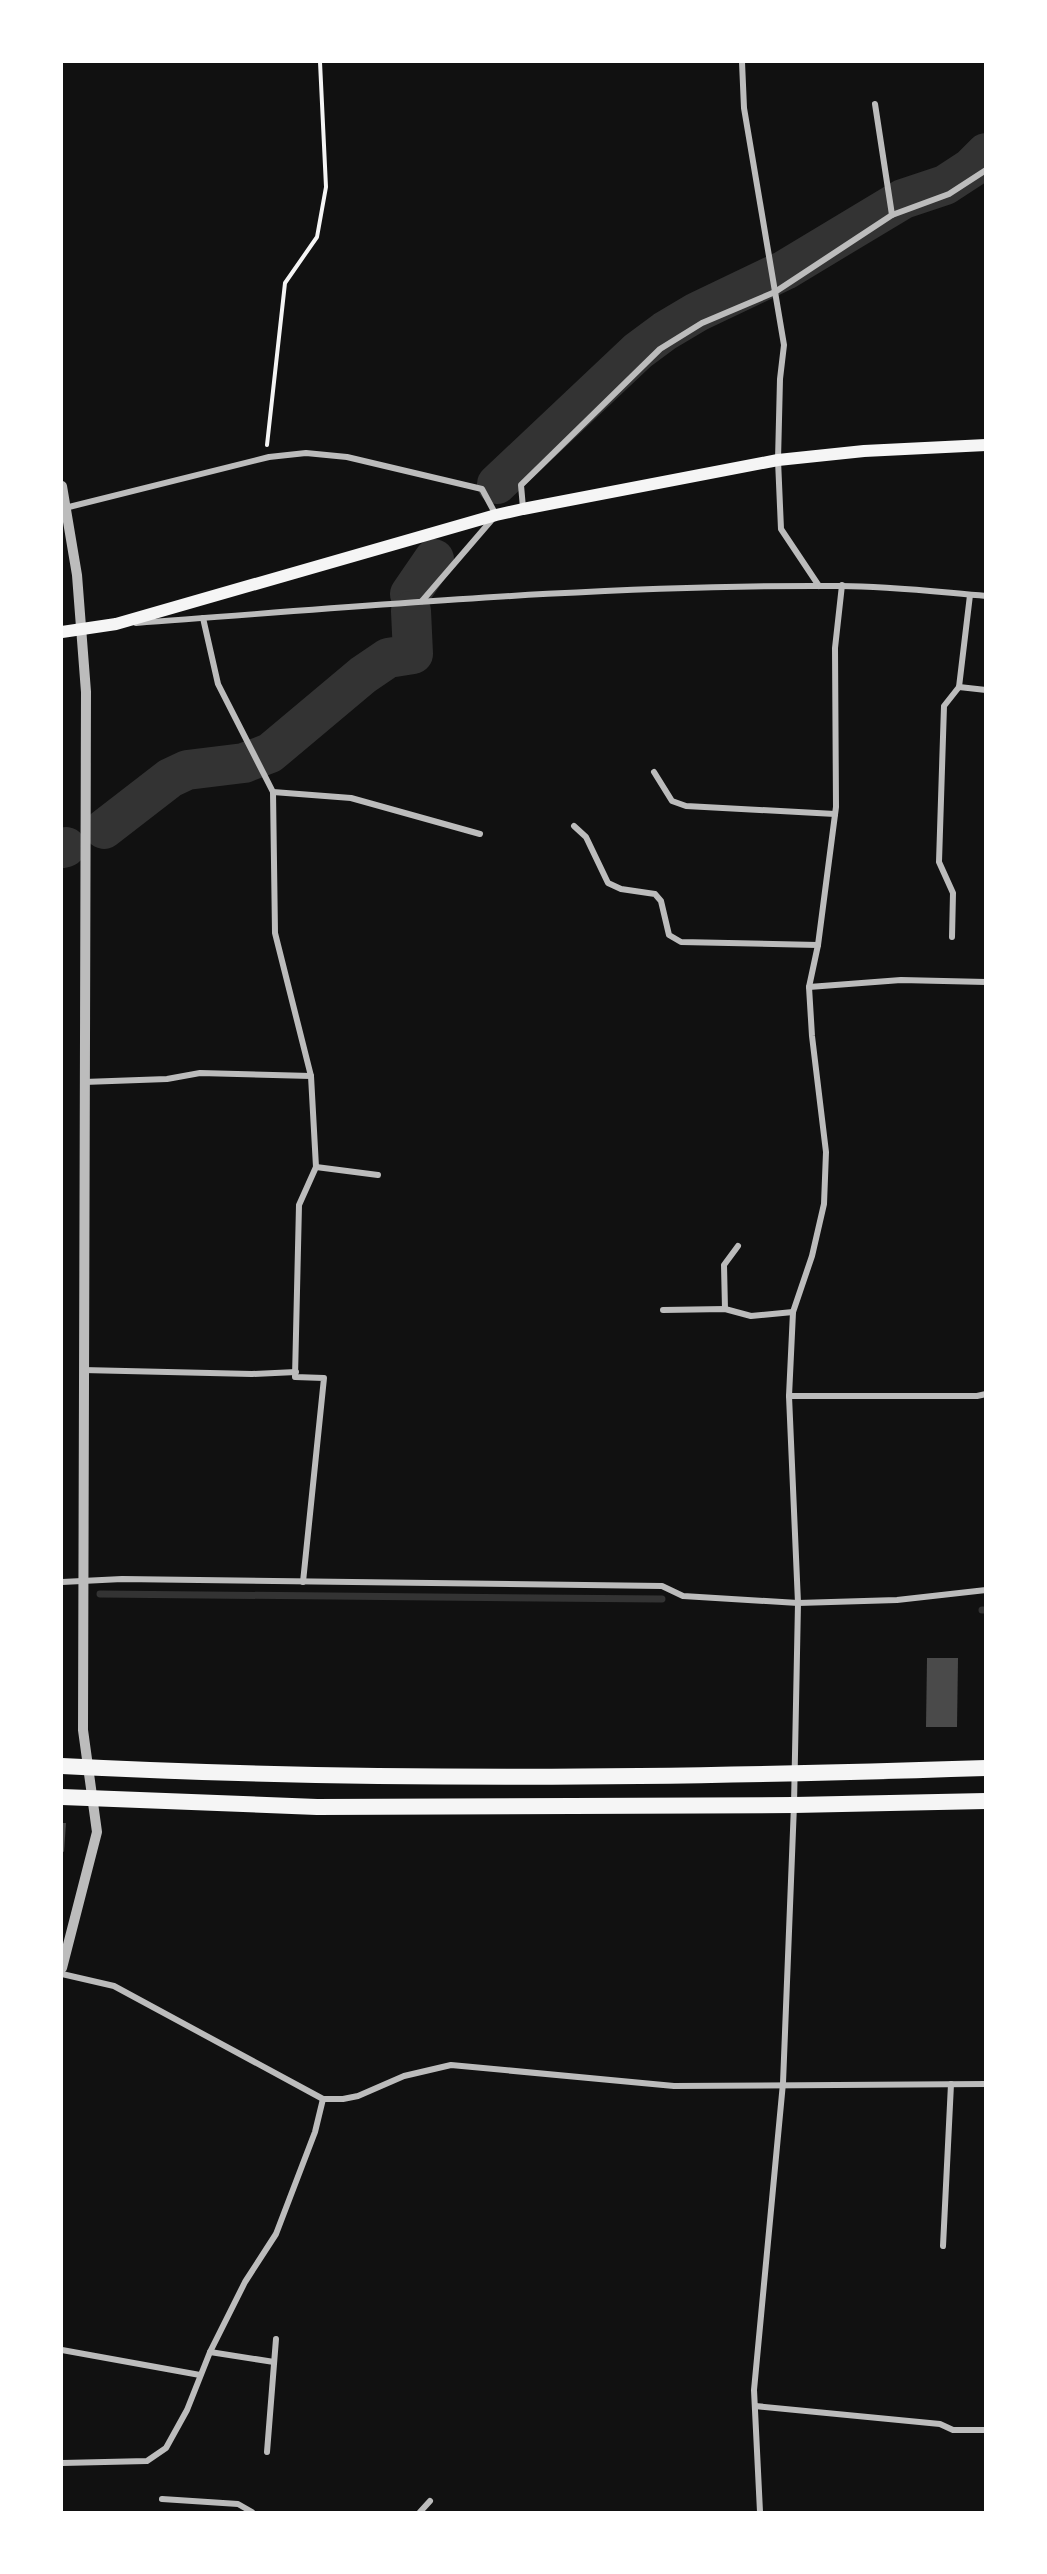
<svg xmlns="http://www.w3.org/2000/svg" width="1047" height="2574" viewBox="0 0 1047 2574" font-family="Roboto,sans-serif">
<rect width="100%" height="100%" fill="#111"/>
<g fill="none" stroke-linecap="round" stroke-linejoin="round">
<!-- stream -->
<g stroke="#333" stroke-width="7">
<polyline points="100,1594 662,1599"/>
<polyline points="982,1610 986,1610"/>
</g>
<!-- river -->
<g stroke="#333" stroke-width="40">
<polyline points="497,484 638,351 665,331 697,312 785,270 903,199 945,185 971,168 986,153"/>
<polyline points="410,594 434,559"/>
<polyline points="104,829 170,778 187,770 244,763 270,753 363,675 388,658 413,654 411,611"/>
<polyline points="62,848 66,847"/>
</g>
</g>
<!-- building -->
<g fill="#4a4a4a">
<polygon points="927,1658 958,1658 957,1727 926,1727"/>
<polygon points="62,1823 66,1823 64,1852 62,1851"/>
</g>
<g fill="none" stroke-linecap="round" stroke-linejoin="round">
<!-- path -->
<polyline stroke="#f5f5f5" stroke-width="4" points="267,445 285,283 317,237 326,187 320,62"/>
<!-- minor -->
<g stroke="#bcbcbc" stroke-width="6">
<polyline points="742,62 744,108 784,345 780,379 778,460 781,529 819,586"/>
<polyline points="875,104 892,215"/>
<polyline points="65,508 269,457 306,453 347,457 482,489 496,515 422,601"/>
<polyline points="523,508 521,485 660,349 702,323 775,292 892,215 949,194 986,170"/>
<polyline points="203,618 218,684 273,792 275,933 311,1076 316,1167 299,1205 295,1377 324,1378 303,1582"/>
<path d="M136,623C370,606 606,584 841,586C889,586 938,592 986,596"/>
<polyline points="959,687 986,690"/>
<polyline points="654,772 672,801 686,806 835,814"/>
<polyline points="273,792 351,798 480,834"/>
<polyline points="574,826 586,837 608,883 621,889 655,894 661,901 669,935 681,942 818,945"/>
<polyline points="952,937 953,893 939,862 944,706 959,687 970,595"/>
<polyline points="809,987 901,980 986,982"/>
<polyline points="84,1082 167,1079 200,1073 311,1076"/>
<polyline points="316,1167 378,1175"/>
<polyline points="725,1309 724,1265 738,1246"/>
<polyline points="663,1310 725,1309 751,1316 793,1312"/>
<polyline points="83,1370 252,1374 296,1372"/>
<polyline points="789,1396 977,1396 986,1394"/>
<polyline points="62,1582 122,1579 662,1586 683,1596 798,1603 897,1600 986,1590"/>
<polyline points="62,1974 114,1986 323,2099 343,2099 358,2096 404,2076 451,2065 674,2086 986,2084"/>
<polyline points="943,2246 951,2084"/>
<polyline points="62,2350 200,2375"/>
<polyline points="210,2352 274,2362"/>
<polyline points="755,2406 940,2424 953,2430 986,2430"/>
<polyline points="267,2452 276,2339"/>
<polyline points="62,2463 147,2461 166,2448 187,2410 210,2352 245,2282 276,2234 315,2132 323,2099"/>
<polyline points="162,2499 238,2504 252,2512"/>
<polyline points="420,2512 430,2501"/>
<polyline points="760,2512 754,2390 783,2083 794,1805 798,1603 789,1396 793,1312 812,1256 824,1204 826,1152 812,1036 809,987 818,945 836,807 835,648 842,585"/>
</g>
<!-- tertiary -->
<polyline stroke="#bcbcbc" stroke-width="10" points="62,486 77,575 86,692 83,1730 97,1832 62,1968"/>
<!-- secondary -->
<polyline stroke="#f5f5f5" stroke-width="12" points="62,632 116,624 496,515 523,509 778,460 864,451 986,445"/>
<!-- trunk -->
<g stroke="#f5f5f5" stroke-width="16">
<path d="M62,1766C369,1782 678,1778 986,1768"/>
<polyline points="62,1797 317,1807 794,1805 986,1801"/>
</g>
</g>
<!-- border -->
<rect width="1047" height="2574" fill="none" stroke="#ffffff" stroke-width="126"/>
</svg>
